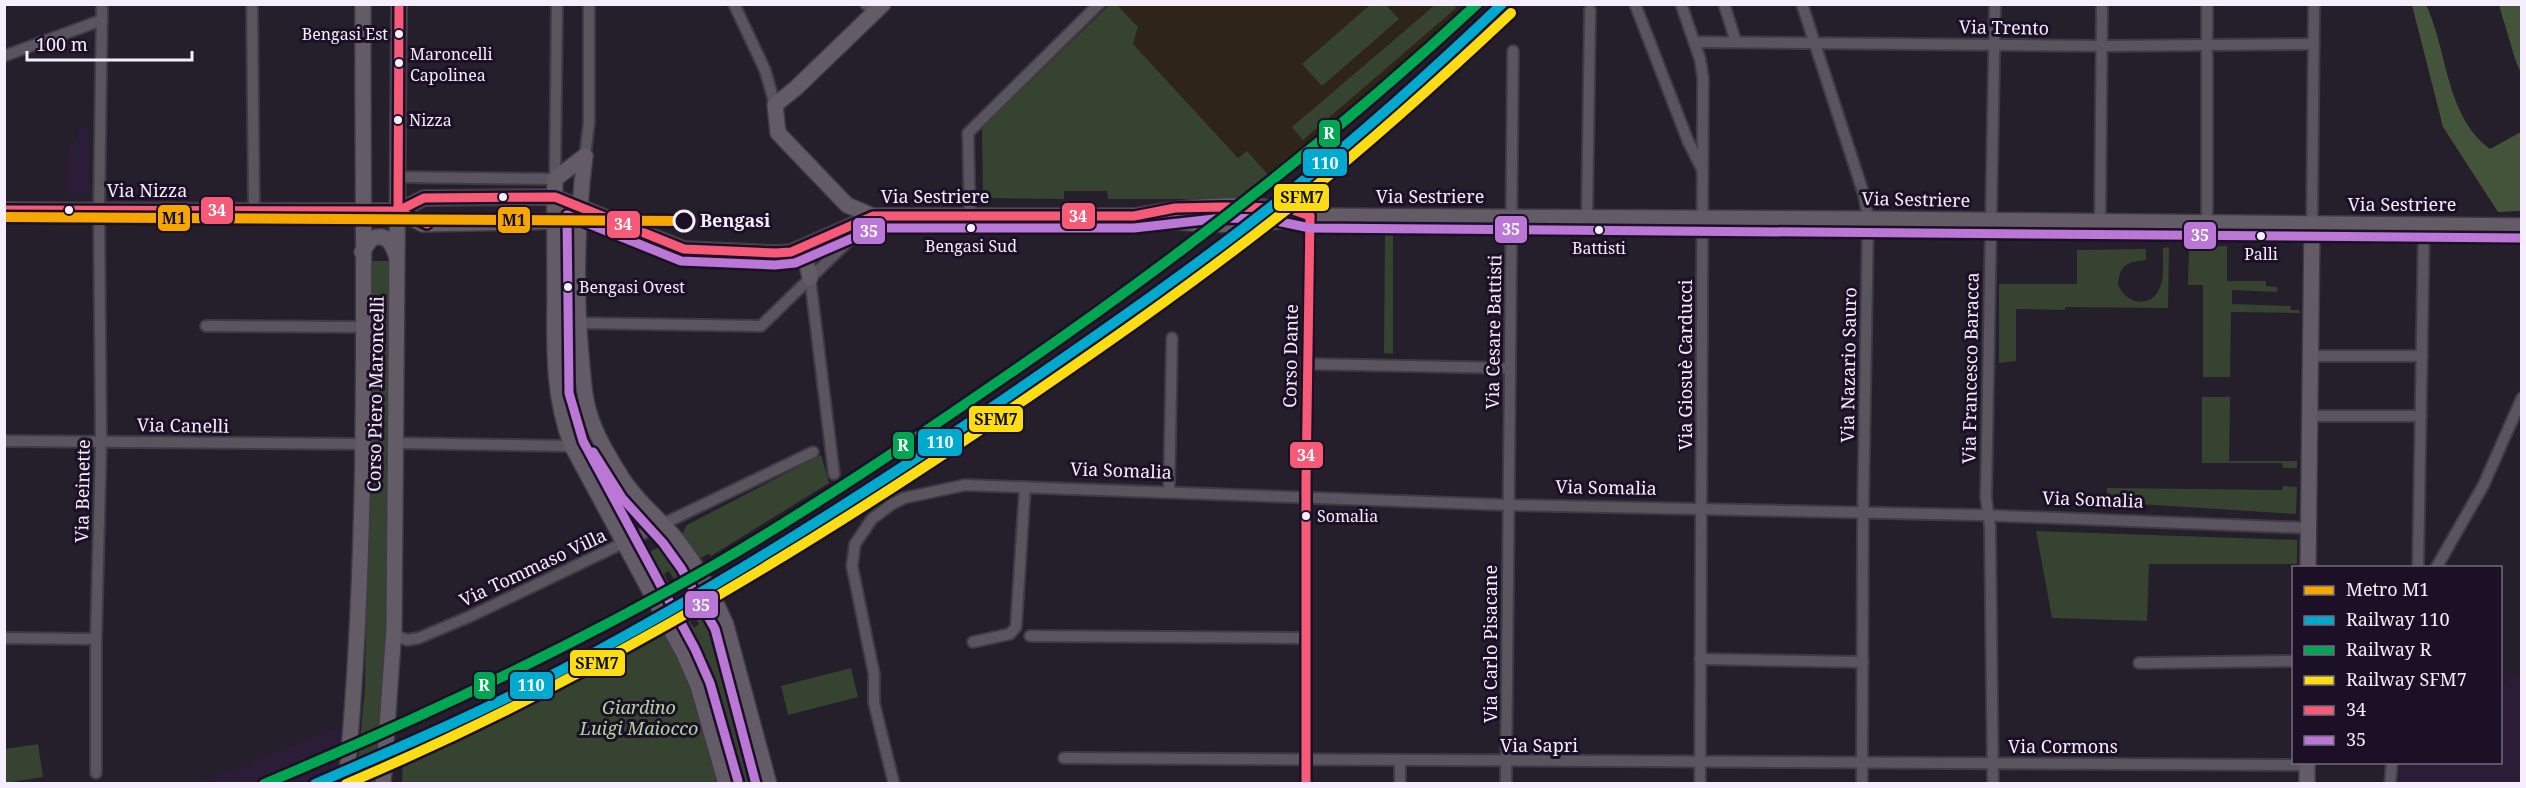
<svg xmlns="http://www.w3.org/2000/svg" width="2526" height="788" viewBox="0 0 2526 788" font-family="'Noto Serif',serif">
<rect width="100%" height="100%" fill="#251e2b"/>
<!-- built -->
<g fill="#2b1d38">
<polygon points="79,128 89,128 89,194 68,194 69,144 74,144 74,139 78,137"/>
<polygon points="2510,674 2521,676 2521,783 2395,784 2397,763 2500,762 2501,689"/>
<polygon points="340,727 338,783 195,783 229,771"/>
</g>
<!-- education -->
<polygon fill="#2e2418" points="1117,5 1469,5 1270,177 1247,151 1238,158 1133,44 1138,27"/>
<!-- green -->
<g fill="#364331">
<polygon points="1109,5 1117,5 1138,27 1133,44 1238,158 1247,151 1270,177 1245,199 1108,199 1107,191 1064,191 1064,199 983,198 982,128"/>
<polygon points="1370,5 1386,5 1399,19 1322,86 1302,64"/>
<polygon points="1435,5 1453,5 1456,8 1303,140 1292,127"/>
<polygon points="1385,234 1393,235 1393,354 1384,353"/>
<polygon points="2227,246 2227,281 2266,281 2266,286 2277,287 2277,292 2232,290 2232,304 2291,306 2291,310 2299,310 2300,313 2231,312 2230,377 2203,377 2203,285 2188,285 2189,247"/>
<path d="M2169,247L2168,308L2065,307V310L2016,309V361L1999,363V284H2077V250L2146,249V260C2128,262 2120,264 2118,284C2125,304 2151,310 2160,287C2165,276 2162,260 2163,248Z"/>
<polygon points="371,261 389,261 387,639 375,783 356,784 365,687"/>
<path d="M562,265H569L572,400L593,449L609,479L631,512H638L645,520L628,528C604,483 573,438 563,388Z"/>
<polygon points="2202,397 2230,397 2229,461 2297,461 2297,468 2283,468 2282,463 2202,463"/>
<polygon points="821,455 829,483 711,556 708,554 697,560 681,536 687,525"/>
<polygon points="2283,486 2297,487 2296,514 2107,502 2107,488 2282,490"/>
<polygon points="2036,531 2297,540 2297,564 2149,564 2147,621 2052,618"/>
<polygon points="661,546 682,576 675,581 669,571 664,574 668,582 660,586 645,554"/>
<path d="M701,608C728,660 739,727 755,783H735L712,693L704,670L679,622L687,617L694,628L699,624L693,613Z"/>
<polygon points="671,629 726,784 402,784 403,758 492,718"/>
<polygon points="851,668 858,697 788,715 781,686"/>
<polygon points="38,744 43,777 5,783 5,749"/>
</g>
<!-- forest -->
<g fill="#43543b">
<path d="M2412,5H2426C2448,51 2445,115 2490,149L2521,132V211L2498,212L2443,127Z"/>
<polygon points="2499,5 2521,5 2521,73 2516,62"/>
</g>
<g fill="none" stroke-linecap="round" stroke-linejoin="round">
<!-- street casing -->
<g stroke="#403a46" stroke-width="14">
<g id="street">
<polyline points="252,4 254,211"/>
<polyline points="734,4 765,70 775,105"/>
<polyline points="866,4 875,12"/>
<polyline points="1635,4 1688,141 1701,167"/>
<polyline points="1681,4 1700,59 1703,78 1700,784"/>
<polyline points="1724,4 1736,42"/>
<polyline points="1802,4 1864,195 1868,219 1863,513 1862,784"/>
<polyline points="2207,4 2207,223"/>
<polyline points="1694,42 2102,46 2314,44"/>
<polyline points="4,56 102,20"/>
<polyline points="585,156 589,122 589,4"/>
<polyline points="398,177 555,179 557,4"/>
<polyline points="970,216 968,133 1099,4"/>
<polyline points="1587,218 1590,10"/>
<polyline points="2100,222 2102,4"/>
<polyline points="2312,225 2314,4"/>
<polyline points="810,278 834,474"/>
<polyline points="578,323 761,326 871,219"/>
<polyline points="206,326 363,327"/>
<polyline points="2311,356 2422,356"/>
<polyline points="1307,364 1509,368"/>
<polyline points="2310,416 2421,416"/>
<polyline points="4,441 361,444"/>
<polyline points="395,443 572,446"/>
<polyline points="1169,492 1172,338"/>
<polyline points="2418,568 2424,224"/>
<polyline points="2436,568 2483,486 2522,398"/>
<polyline points="394,635 407,640 419,638 473,615 813,452"/>
<polyline points="1030,636 1305,638"/>
<polyline points="4,638 96,639"/>
<polyline points="973,642 1010,634 1016,627 1025,487"/>
<polyline points="1700,659 1863,662"/>
<polyline points="2139,663 2294,661"/>
<polyline points="1064,758 2307,765"/>
<polyline points="96,773 96,639 101,442 99,210 102,4"/>
<polyline points="894,784 874,703 874,674 852,566 855,544 872,519 892,504 904,498 965,485 1508,505 1979,515 2309,528"/>
<polyline points="1306,784 1306,482 1310,216"/>
<polyline points="1400,784 1400,761"/>
<polyline points="1506,784 1513,51"/>
<polyline points="1993,784 1990,527 1986,497 1995,4"/>
<polyline points="2390,784 2392,762"/>
</g>
</g>
<!-- secondary casing -->
<g stroke="#403a46" stroke-width="18">
<g id="secondary">
<path d="M883,4L796,88L775,105L778,133L847,205L873,216H1134C1187,206 1259,199 1310,216"/>
<path d="M585,156C577,221 575,289 581,355C583,373 583,391 588,409C594,433 609,457 622,478C636,501 659,518 676,539C697,565 713,595 726,625L769,784"/>
<path d="M555,179C554,215 555,250 555,286C555,342 551,392 572,446L684,654L698,686L726,784"/>
<polyline points="555,179 585,156"/>
<polyline points="4,210 398,211 423,224 529,222 555,221 579,207"/>
<polyline points="398,211 424,198 555,197 684,249 776,253 791,252 873,216"/>
<path d="M1134,216C1191,226 1253,228 1310,216L1868,219L2522,226"/>
<polyline points="797,250 806,260 810,278"/>
<path d="M362,252L371,239C386,232 392,243 396,255"/>
<polyline points="2308,568 2312,225"/>
<path d="M346,784C371,525 362,264 363,4"/>
<polyline points="383,784 394,628 399,4"/>
<polyline points="2307,784 2307,762"/>
</g>
</g>
<!-- street -->
<use href="#street" stroke="#5a545e" stroke-width="10"/>
<!-- secondary -->
<use href="#secondary" stroke="#635b65" stroke-width="15"/>
<!-- bus-1 casing -->
<g stroke="#1c1026" stroke-width="14">
<g id="bus-1">
<polyline points="4,210 398,211 427,224"/>
<polyline points="398,211 424,198 555,197 684,249 776,253 791,252 873,216 1134,216 1175,208 1223,207 1287,208 1310,216"/>
<polyline points="398,211 399,4"/>
<polyline points="1306,784 1306,482 1310,216"/>
</g>
</g>
<!-- bus-2 casing -->
<g stroke="#1c1026" stroke-width="14">
<g id="bus-2">
<polyline points="593,452 622,498 663,543 681,568 715,629 756,784"/>
<polyline points="738,781 710,683 695,649 583,441 569,393 567,215 681,261 775,265 795,263 876,228 1134,228 1223,218 1267,219 1310,228 2522,238"/>
</g>
</g>
<!-- bus-1 -->
<use href="#bus-1" stroke="#f75a77" stroke-width="9"/>
<!-- bus-2 -->
<use href="#bus-2" stroke="#ba77d6" stroke-width="9"/>
<!-- rail-1 casing -->
<g stroke="#1c1026" stroke-width="15">
<path id="rail-1" d="M315,784C403,746 491,708 575,663C721,585 860,497 997,404C1097,335 1198,266 1293,189C1365,131 1435,68 1502,4"/>
</g>
<!-- rail-2 casing -->
<g stroke="#1c1026" stroke-width="15">
<path id="rail-2" d="M264,784C419,719 570,648 716,564C817,505 913,440 1009,374C1174,261 1331,140 1477,4"/>
</g>
<!-- rail-3 casing -->
<g stroke="#1c1026" stroke-width="15">
<path id="rail-3" d="M346,784C568,690 774,568 974,434C1085,359 1195,283 1300,199C1373,140 1443,77 1511,13"/>
</g>
<!-- rail-1 -->
<use href="#rail-1" stroke="#00a9ce" stroke-width="10"/>
<!-- rail-2 -->
<use href="#rail-2" stroke="#00a651" stroke-width="10"/>
<!-- rail-3 -->
<use href="#rail-3" stroke="#fcdc12" stroke-width="10"/>
<!-- metro-1 casing -->
<g stroke="#1c1026" stroke-width="15">
<polyline id="metro-1" points="4,217 684,221"/>
</g>
<!-- metro-1 -->
<use href="#metro-1" stroke="#f7a600" stroke-width="10"/>
</g>
<!-- markers -->
<g fill="#f6eefe" stroke="#1c1026" stroke-width="2">
<circle cx="399" cy="34" r="5"/>
<circle cx="399" cy="63" r="5"/>
<circle cx="398" cy="120" r="5"/>
<circle cx="503" cy="197" r="5"/>
<circle cx="69" cy="210" r="5"/>
<circle cx="971" cy="228" r="5"/>
<circle cx="1599" cy="230" r="5"/>
<circle cx="2261" cy="236" r="5"/>
<circle cx="568" cy="287" r="5"/>
<circle cx="1306" cy="516" r="5"/>
</g>
<circle fill="#1c1026" stroke="#f6eefe" stroke-width="3" cx="684" cy="221" r="10"/>
<g text-anchor="middle" stroke-width="6" stroke-linejoin="round" paint-order="stroke">
<!-- bus labels -->
<g font-size="16" fill="#f6eefe" stroke="#1c1026" text-anchor="start">
<text x="388" y="40" text-anchor="end">Bengasi Est</text>
<text x="410" y="60">Maroncelli<tspan x="410" dy="21">Capolinea</tspan></text>
<text x="409" y="126">Nizza</text>
<text x="971" y="252" text-anchor="middle">Bengasi Sud</text>
<text x="1599" y="254" text-anchor="middle">Battisti</text>
<text x="2261" y="260" text-anchor="middle">Palli</text>
<text x="579" y="293">Bengasi Ovest</text>
<text x="1317" y="522">Somalia</text>
</g>
<!-- street labels -->
<g font-size="18" fill="#f6eefe" stroke="#1c1026">
<text transform="translate(2004 28) rotate(1)" y="6">Via Trento</text>
<text x="147" y="197">Via Nizza</text>
<text x="935" y="203">Via Sestriere</text>
<text x="1430" y="203">Via Sestriere</text>
<text transform="translate(1916 200) rotate(1)" y="6">Via Sestriere</text>
<text x="2402" y="211">Via Sestriere</text>
<text transform="translate(1494 332) rotate(-89)" y="6">Via Cesare Battisti</text>
<text transform="translate(1291 356) rotate(-89)" y="6">Corso Dante</text>
<text transform="translate(1686 365) rotate(-90)" y="6">Via Giosuè Carducci</text>
<text transform="translate(1849 365) rotate(-89)" y="6">Via Nazario Sauro</text>
<text transform="translate(1971 368) rotate(-89)" y="6">Via Francesco Baracca</text>
<text transform="translate(376 394) rotate(-89)" y="6">Corso Piero Maroncelli</text>
<text transform="translate(183 426) rotate(1)" y="6">Via Canelli</text>
<text transform="translate(1121 471) rotate(2)" y="6">Via Somalia</text>
<text transform="translate(1606 488) rotate(1)" y="6">Via Somalia</text>
<text transform="translate(83 491) rotate(-89)" y="6">Via Beinette</text>
<text transform="translate(2093 500) rotate(2)" y="6">Via Somalia</text>
<text transform="translate(533 568) rotate(-25)" y="6">Via Tommaso Villa</text>
<text transform="translate(1491 644) rotate(-90)" y="6">Via Carlo Pisacane</text>
<text x="1539" y="752">Via Sapri</text>
<text x="2063" y="753">Via Cormons</text>
</g>
<!-- stop labels -->
<g font-size="18" font-weight="bold" fill="#f6eefe" stroke="#1c1026" text-anchor="start">
<text x="700" y="227">Bengasi</text>
</g>
<!-- park labels -->
<g font-size="18" font-style="italic" fill="#b1d6a0" stroke="#1c1026">
<text x="639" y="714">Giardino<tspan x="639" dy="21">Luigi Maiocco</tspan></text>
</g>
</g>
<g stroke="#1c1026" stroke-width="2">
<rect x="1318" y="119" width="23" height="29" rx="6" fill="#00a651"/>
<rect x="1302" y="148" width="46" height="29" rx="6" fill="#00a9ce"/>
<rect x="1273" y="183" width="57" height="29" rx="6" fill="#fcdc12"/>
<rect x="200" y="196" width="34" height="29" rx="6" fill="#f75a77"/>
<rect x="1061" y="202" width="35" height="28" rx="6" fill="#f75a77"/>
<rect x="157" y="204" width="34" height="28" rx="6" fill="#f7a600"/>
<rect x="497" y="206" width="34" height="28" rx="6" fill="#f7a600"/>
<rect x="606" y="210" width="35" height="29" rx="6" fill="#f75a77"/>
<rect x="1494" y="215" width="34" height="29" rx="6" fill="#ba77d6"/>
<rect x="852" y="217" width="34" height="28" rx="6" fill="#ba77d6"/>
<rect x="2183" y="221" width="34" height="29" rx="6" fill="#ba77d6"/>
<rect x="968" y="405" width="56" height="28" rx="6" fill="#fcdc12"/>
<rect x="917" y="428" width="46" height="29" rx="6" fill="#00a9ce"/>
<rect x="892" y="431" width="23" height="29" rx="6" fill="#00a651"/>
<rect x="1289" y="441" width="35" height="28" rx="6" fill="#f75a77"/>
<rect x="684" y="590" width="35" height="29" rx="6" fill="#ba77d6"/>
<rect x="569" y="649" width="57" height="28" rx="6" fill="#fcdc12"/>
<rect x="473" y="671" width="23" height="29" rx="6" fill="#00a651"/>
<rect x="509" y="671" width="45" height="29" rx="6" fill="#00a9ce"/>
</g>
<g font-size="16" text-anchor="middle" font-weight="bold" fill="#fff">
<text x="1329" y="139">R</text>
<text x="1325" y="169">110</text>
<text x="217" y="216">34</text>
<text x="1078" y="222">34</text>
<text x="623" y="230">34</text>
<text x="1511" y="235">35</text>
<text x="869" y="237">35</text>
<text x="2200" y="241">35</text>
<text x="940" y="448">110</text>
<text x="903" y="451">R</text>
<text x="1306" y="461">34</text>
<text x="701" y="611">35</text>
<text x="484" y="691">R</text>
<text x="531" y="691">110</text>
</g>
<g font-size="16" text-anchor="middle" font-weight="bold" fill="#111">
<text x="1302" y="203">SFM7</text>
<text x="174" y="224">M1</text>
<text x="514" y="226">M1</text>
<text x="996" y="425">SFM7</text>
<text x="597" y="669">SFM7</text>
</g>
<!-- border -->
<rect width="2526" height="788" fill="none" stroke="#f6eefe" stroke-width="12"/>
<!-- legend -->
<rect x="2292" y="566" width="210" height="198" fill="#1c1026" stroke="#73697c" stroke-width="1.5"/>
<rect x="2304" y="586" width="30" height="9" fill="#f7a600" stroke="#73697c" stroke-width="1.5"/>
<text x="2346" y="596" font-size="18" fill="#f6eefe">Metro M1</text>
<rect x="2304" y="616" width="30" height="9" fill="#00a9ce" stroke="#73697c" stroke-width="1.5"/>
<text x="2346" y="626" font-size="18" fill="#f6eefe">Railway 110</text>
<rect x="2304" y="646" width="30" height="9" fill="#00a651" stroke="#73697c" stroke-width="1.5"/>
<text x="2346" y="656" font-size="18" fill="#f6eefe">Railway R</text>
<rect x="2304" y="676" width="30" height="9" fill="#fcdc12" stroke="#73697c" stroke-width="1.5"/>
<text x="2346" y="686" font-size="18" fill="#f6eefe">Railway SFM7</text>
<rect x="2304" y="706" width="30" height="9" fill="#f75a77" stroke="#73697c" stroke-width="1.5"/>
<text x="2346" y="716" font-size="18" fill="#f6eefe">34</text>
<rect x="2304" y="736" width="30" height="9" fill="#ba77d6" stroke="#73697c" stroke-width="1.5"/>
<text x="2346" y="746" font-size="18" fill="#f6eefe">35</text>
<!-- scale -->
<path d="M27 51v9h165v-9" fill="none" stroke="#f6eefe" stroke-width="3"/>
<text x="36" y="51" font-size="18" fill="#f6eefe" stroke="#1c1026" stroke-width="4.5" paint-order="stroke">100 m</text>
</svg>
